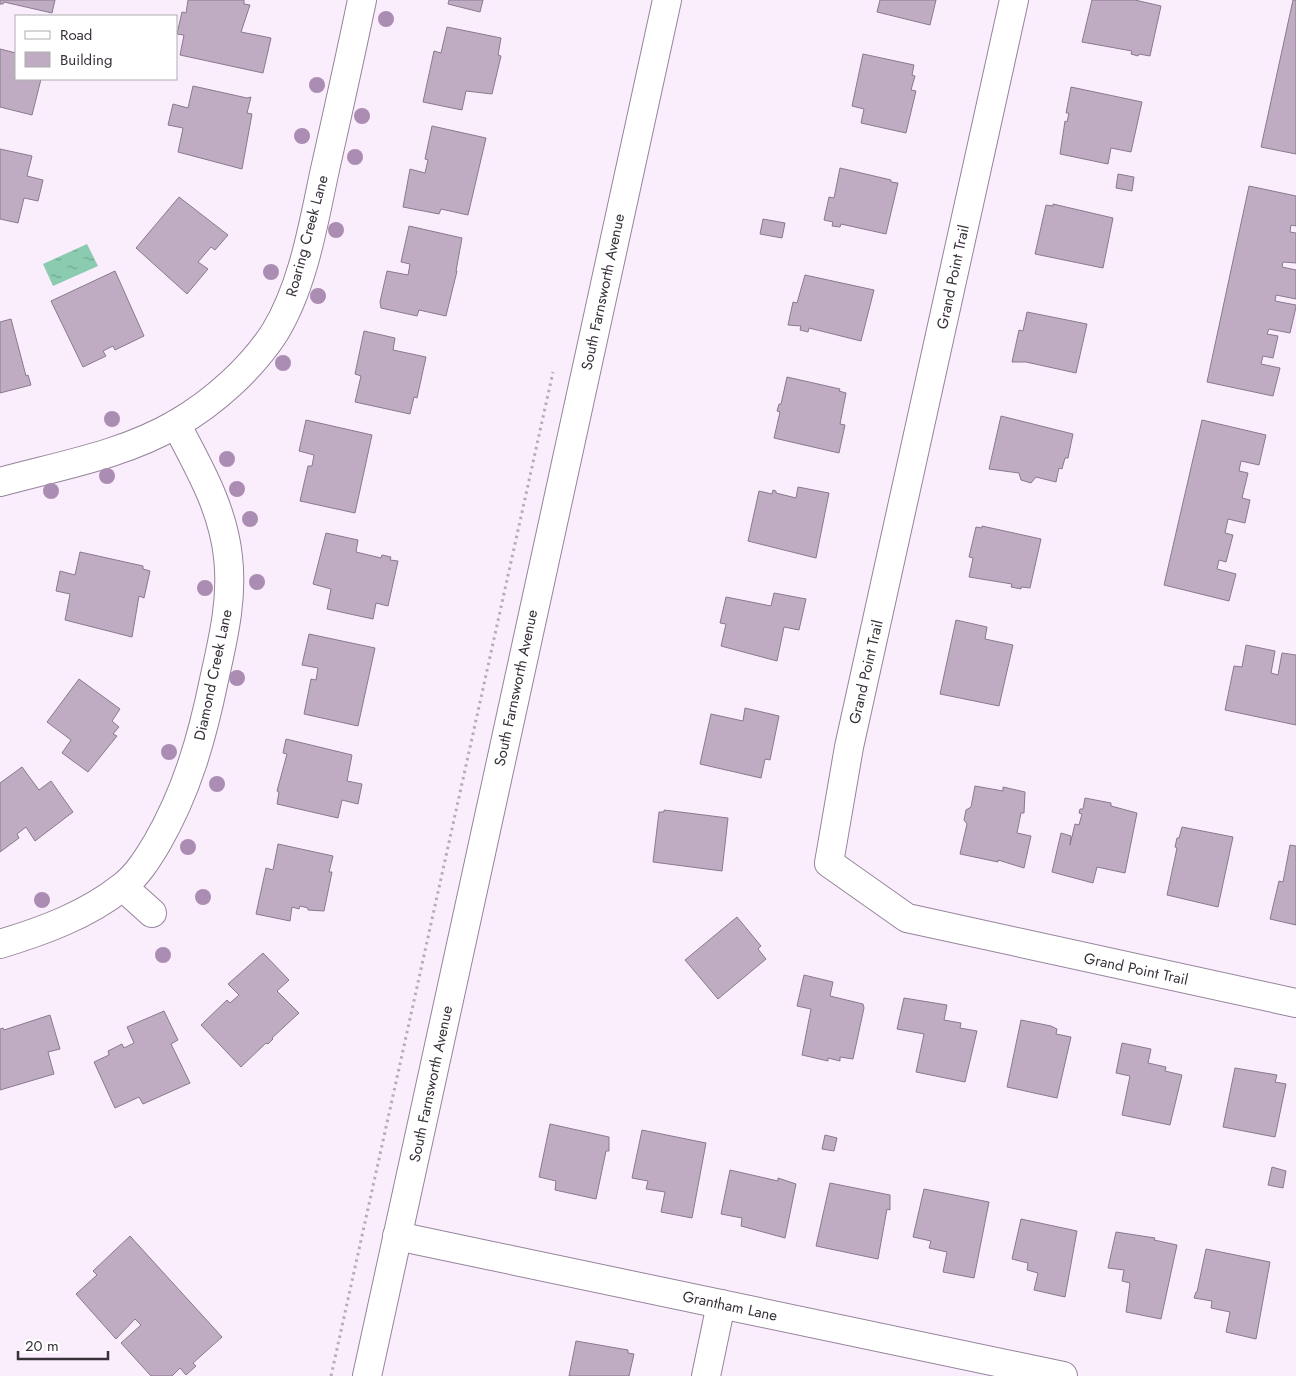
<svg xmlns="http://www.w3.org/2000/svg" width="1296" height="1376" viewBox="0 0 1296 1376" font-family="Jost,sans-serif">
<defs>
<pattern id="water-ripples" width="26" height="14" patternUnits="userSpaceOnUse" patternTransform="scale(1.25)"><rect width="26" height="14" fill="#8bcbb0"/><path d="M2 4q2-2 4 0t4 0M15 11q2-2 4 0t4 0" fill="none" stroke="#73a590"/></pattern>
</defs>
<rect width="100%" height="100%" fill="#faeefd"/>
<!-- water -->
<polygon fill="url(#water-ripples)" points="87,244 98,266 53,286 43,264"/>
<!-- building -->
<g fill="#bfacc3" stroke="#8a798e">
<polygon points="0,0 55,0 52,13 4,2 3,4 0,4"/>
<polygon points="188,0 244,0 244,4 250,5 241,32 271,38 263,73 180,55 184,35 177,34 182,12 186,13"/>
<polygon points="449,0 483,0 480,12 448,4"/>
<polygon points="880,0 936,0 930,25 877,12"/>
<polygon points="1092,0 1135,0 1161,6 1150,56 1139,54 1138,56 1131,54 1132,51 1082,42"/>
<polygon points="1293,0 1296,0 1296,154 1261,147"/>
<polygon points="447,27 501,38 498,55 501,56 492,94 466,91 462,110 423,102 434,51 441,53"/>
<polygon points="0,49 16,53 16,79 41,79 32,115 0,107"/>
<polygon points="863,54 914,65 912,75 915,76 911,90 916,91 906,133 861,123 864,109 852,106"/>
<polygon points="193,86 247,98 251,97 247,113 252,114 242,169 178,152 183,128 168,125 173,104 188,108"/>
<polygon points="1071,87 1142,102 1131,152 1111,148 1108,164 1060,154 1065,121 1067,122 1069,113 1066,113"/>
<polygon points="432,126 486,138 468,215 441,209 439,214 403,207 410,169 425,173 428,160 425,159"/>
<polygon points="0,149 32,156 27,176 43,180 38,201 24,198 18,223 0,219"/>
<polygon points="840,168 891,180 891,182 898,183 886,234 841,224 840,227 832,226 833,222 824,220 829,197 834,198"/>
<polygon points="1118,174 1134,177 1132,191 1116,188"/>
<polygon points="1249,186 1296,196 1296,226 1291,225 1290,232 1296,233 1296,263 1283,262 1282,267 1296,270 1296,299 1276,295 1275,301 1296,305 1296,307 1290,333 1269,329 1267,334 1278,336 1273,358 1263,356 1261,364 1280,368 1273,396 1207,382"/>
<polygon points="179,197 228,235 215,250 211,247 198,262 208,269 187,294 136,248"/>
<polygon points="1053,204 1113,218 1103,268 1035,254 1046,205 1053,206"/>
<polygon points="763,219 785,223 782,238 760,234"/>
<polygon points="409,226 462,238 456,271 457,271 446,316 419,310 417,316 381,308 380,302 387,271 408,275 410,264 401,262"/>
<polygon points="115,271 144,336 115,350 113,346 103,351 106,356 83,367 51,301"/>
<polygon points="805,275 874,290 861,341 809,328 808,332 800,330 801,326 788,325 793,302 797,303"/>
<polygon points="1027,312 1087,324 1076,373 1026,362 1012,362 1019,330 1023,331"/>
<polygon points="11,319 26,376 28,375 31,385 0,393 0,322"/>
<polygon points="364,331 395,338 393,350 426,357 417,398 414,397 410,414 355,402 361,376 355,374"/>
<polygon points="787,377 840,389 839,391 846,393 840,424 845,425 839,453 774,438 780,412 777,411 779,404 781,404"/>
<polygon points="1001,416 1073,434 1068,458 1065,458 1062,469 1059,468 1056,482 1036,477 1031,483 1021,480 1019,473 989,469"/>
<polygon points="306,420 372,435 355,513 300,501 308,466 312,466 314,455 299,451"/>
<polygon points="1202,420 1266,435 1259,465 1241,461 1239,471 1248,473 1242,498 1250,500 1245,523 1228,519 1225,533 1233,535 1226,562 1219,560 1217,569 1236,574 1229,601 1164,585"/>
<polygon points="798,487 829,493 816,558 748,541 759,491 772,494 773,490 776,491 776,493 796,498"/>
<polygon points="982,526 1041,539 1030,588 1021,587 1021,589 1011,587 1012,584 969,577 973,558 969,557 976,527 982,528"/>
<polygon points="326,533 358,540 356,552 381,558 382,555 391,557 390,560 398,561 388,606 376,603 373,619 327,609 331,589 313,584"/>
<polygon points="80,552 143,566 143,569 150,571 144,598 139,596 132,637 65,620 70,594 56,591 60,571 75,575"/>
<polygon points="774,593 806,599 799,630 784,627 777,661 721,646 726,624 720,623 726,597 771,606"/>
<polygon points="956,620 987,627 985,639 1013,645 999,706 940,694"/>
<polygon points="309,634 375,648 358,726 304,714 311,679 316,680 318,668 302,665"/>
<polygon points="1246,645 1275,651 1271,673 1278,675 1282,653 1296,655 1296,725 1225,710 1234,666 1242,667"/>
<polygon points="79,679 120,709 112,721 119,727 113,734 117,736 88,772 62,753 71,740 47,722"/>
<polygon points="745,708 779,716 770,760 765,759 761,778 700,764 711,714 743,721"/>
<polygon points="286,739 352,755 347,781 362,784 358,804 342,800 338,818 277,804 279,792 277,791 287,754 283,753"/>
<polygon points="22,767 39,790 51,781 73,812 35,841 26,827 17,834 19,838 0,852 0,783"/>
<polygon points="975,786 1003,791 1003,787 1025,792 1024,813 1021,813 1017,833 1031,836 1024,868 998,860 998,862 960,854 967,824 964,820 966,810 971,807"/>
<polygon points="1085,798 1111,803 1111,806 1137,813 1125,873 1097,867 1093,883 1052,872 1061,833 1071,836 1070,845 1075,824 1079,825 1082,814 1079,813 1080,809 1083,809"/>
<polygon points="664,810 728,818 722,871 653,862 659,812 664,812"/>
<polygon points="1182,827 1233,837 1218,907 1167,895 1177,848 1175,847 1177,838 1179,838"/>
<polygon points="278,844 333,856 329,872 332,872 324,911 308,910 308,908 300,906 299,909 292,907 290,921 256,914 266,868 273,870"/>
<polygon points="1290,845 1296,846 1296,925 1270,919 1279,881 1283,882"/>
<polygon points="737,917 761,946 758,949 766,959 718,999 685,960"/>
<polygon points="263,953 289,980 277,991 299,1013 272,1038 273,1039 268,1044 266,1043 241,1067 201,1025 227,1000 230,1003 239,995 228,984"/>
<polygon points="804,975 833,982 830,996 863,1004 864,1008 853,1059 840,1057 840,1061 828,1058 828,1061 802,1055 811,1009 797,1006"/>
<polygon points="904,998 947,1005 944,1020 961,1023 960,1028 977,1031 965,1082 916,1072 924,1034 897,1029"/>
<polygon points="164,1011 178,1040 171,1044 190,1083 143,1104 139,1097 115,1108 94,1062 109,1055 108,1051 122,1044 124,1048 134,1043 127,1027"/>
<polygon points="50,1015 60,1049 48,1052 54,1074 0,1090 0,1029 3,1028 4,1030"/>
<polygon points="1021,1020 1051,1026 1057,1029 1056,1034 1071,1037 1057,1098 1007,1087"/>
<polygon points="1122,1043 1151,1049 1148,1063 1166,1067 1165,1071 1182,1075 1170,1125 1122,1115 1130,1076 1116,1073"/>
<polygon points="1235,1068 1277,1075 1275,1082 1286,1084 1275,1137 1223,1127"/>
<polygon points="550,1124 609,1137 609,1151 606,1151 596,1199 555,1190 556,1181 539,1177"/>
<polygon points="642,1130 706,1143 692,1218 661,1212 665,1192 646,1189 648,1181 632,1178"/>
<polygon points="825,1135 837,1138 834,1151 822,1149"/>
<polygon points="1272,1167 1286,1171 1283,1188 1268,1185"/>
<polygon points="730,1170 778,1181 778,1178 796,1184 785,1238 741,1226 742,1218 721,1214"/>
<polygon points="830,1183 890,1195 890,1210 887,1209 878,1259 816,1246"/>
<polygon points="924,1189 989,1202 974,1278 943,1272 947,1252 929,1248 931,1241 913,1237"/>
<polygon points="1021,1219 1077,1231 1065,1297 1034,1290 1038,1273 1027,1270 1028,1263 1012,1259"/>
<polygon points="1116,1232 1155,1238 1154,1240 1177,1245 1161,1319 1126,1312 1130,1283 1122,1281 1124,1270 1108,1268"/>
<polygon points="130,1236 222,1337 193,1363 196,1366 186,1375 180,1368 172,1376 151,1376 121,1343 141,1325 135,1319 116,1339 76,1294 97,1275 93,1271"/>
<polygon points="1206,1249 1270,1262 1256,1339 1226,1332 1230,1312 1211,1308 1212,1301 1194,1298 1196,1292 1197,1292"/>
<polygon points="576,1341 628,1350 628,1353 634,1354 629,1376 569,1376"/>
</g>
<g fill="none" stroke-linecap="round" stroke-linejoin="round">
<!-- minor casing -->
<g stroke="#95849a" stroke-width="30">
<g id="minor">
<polyline points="1014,0 849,747 829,863 907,918 1296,1003"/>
<path d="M0,482C58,466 123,455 176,424C213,403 252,368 275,332C303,286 313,226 324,174C337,116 350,58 362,0"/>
<polyline points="123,887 152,913"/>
<path d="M0,944C43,931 87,915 122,887C137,876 148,858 157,843C187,791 202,738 214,680C223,639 233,599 228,557C223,508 198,466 176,424"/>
<polyline points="397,1236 1063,1376"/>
<polyline points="367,1376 667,0"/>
<polyline points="706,1376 721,1304"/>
</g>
</g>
<!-- path -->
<polyline stroke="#b6abb8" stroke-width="3" stroke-dasharray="2.5 4" stroke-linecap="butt" points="331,1376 553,372"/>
<!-- minor -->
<use href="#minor" stroke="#fff" stroke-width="28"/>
</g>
<!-- trees -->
<g fill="#ab8cb2">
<circle cx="386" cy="19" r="8"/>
<circle cx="317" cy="85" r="8"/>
<circle cx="362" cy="116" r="8"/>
<circle cx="302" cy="136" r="8"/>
<circle cx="355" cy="157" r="8"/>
<circle cx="336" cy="230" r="8"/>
<circle cx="271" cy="272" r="8"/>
<circle cx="318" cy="296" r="8"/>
<circle cx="283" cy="363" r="8"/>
<circle cx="112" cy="419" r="8"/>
<circle cx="227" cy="459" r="8"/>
<circle cx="107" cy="476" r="8"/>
<circle cx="237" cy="489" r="8"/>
<circle cx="51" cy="491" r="8"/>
<circle cx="250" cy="519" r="8"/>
<circle cx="257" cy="582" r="8"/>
<circle cx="205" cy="588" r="8"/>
<circle cx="237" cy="678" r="8"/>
<circle cx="169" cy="752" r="8"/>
<circle cx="217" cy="784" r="8"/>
<circle cx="188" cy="847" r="8"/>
<circle cx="203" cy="897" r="8"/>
<circle cx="42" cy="900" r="8"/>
<circle cx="163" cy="955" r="8"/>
</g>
<g text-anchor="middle" stroke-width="4" stroke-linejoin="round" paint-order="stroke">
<!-- street labels -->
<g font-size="15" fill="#38313a" stroke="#fff">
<text transform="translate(307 236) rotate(-75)" y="5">Roaring Creek Lane</text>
<text transform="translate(953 277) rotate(-78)" y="5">Grand Point Trail</text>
<text transform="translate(603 292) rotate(-78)" y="5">South Farnsworth Avenue</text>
<text transform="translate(866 672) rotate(-77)" y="5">Grand Point Trail</text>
<text transform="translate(213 675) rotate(-78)" y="5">Diamond Creek Lane</text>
<text transform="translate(516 688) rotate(-78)" y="5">South Farnsworth Avenue</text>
<text transform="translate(1136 969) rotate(12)" y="5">Grand Point Trail</text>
<text transform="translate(431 1084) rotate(-78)" y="5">South Farnsworth Avenue</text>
<text transform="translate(730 1306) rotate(12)" y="5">Grantham Lane</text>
</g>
</g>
<!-- legend -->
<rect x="15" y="15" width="162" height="65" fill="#ffffff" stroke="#afadb0"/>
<rect x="25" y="31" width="25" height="8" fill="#ffffff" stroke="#afadb0"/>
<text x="60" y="40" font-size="15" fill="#38313a">Road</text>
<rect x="25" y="52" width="25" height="15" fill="#bfacc3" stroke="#afadb0"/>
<text x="60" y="65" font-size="15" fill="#38313a">Building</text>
<!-- scale -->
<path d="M18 1351v8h90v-8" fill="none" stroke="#38313a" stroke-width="2.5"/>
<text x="25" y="1351" font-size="15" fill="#38313a" stroke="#ffffff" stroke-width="4" paint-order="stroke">20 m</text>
</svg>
